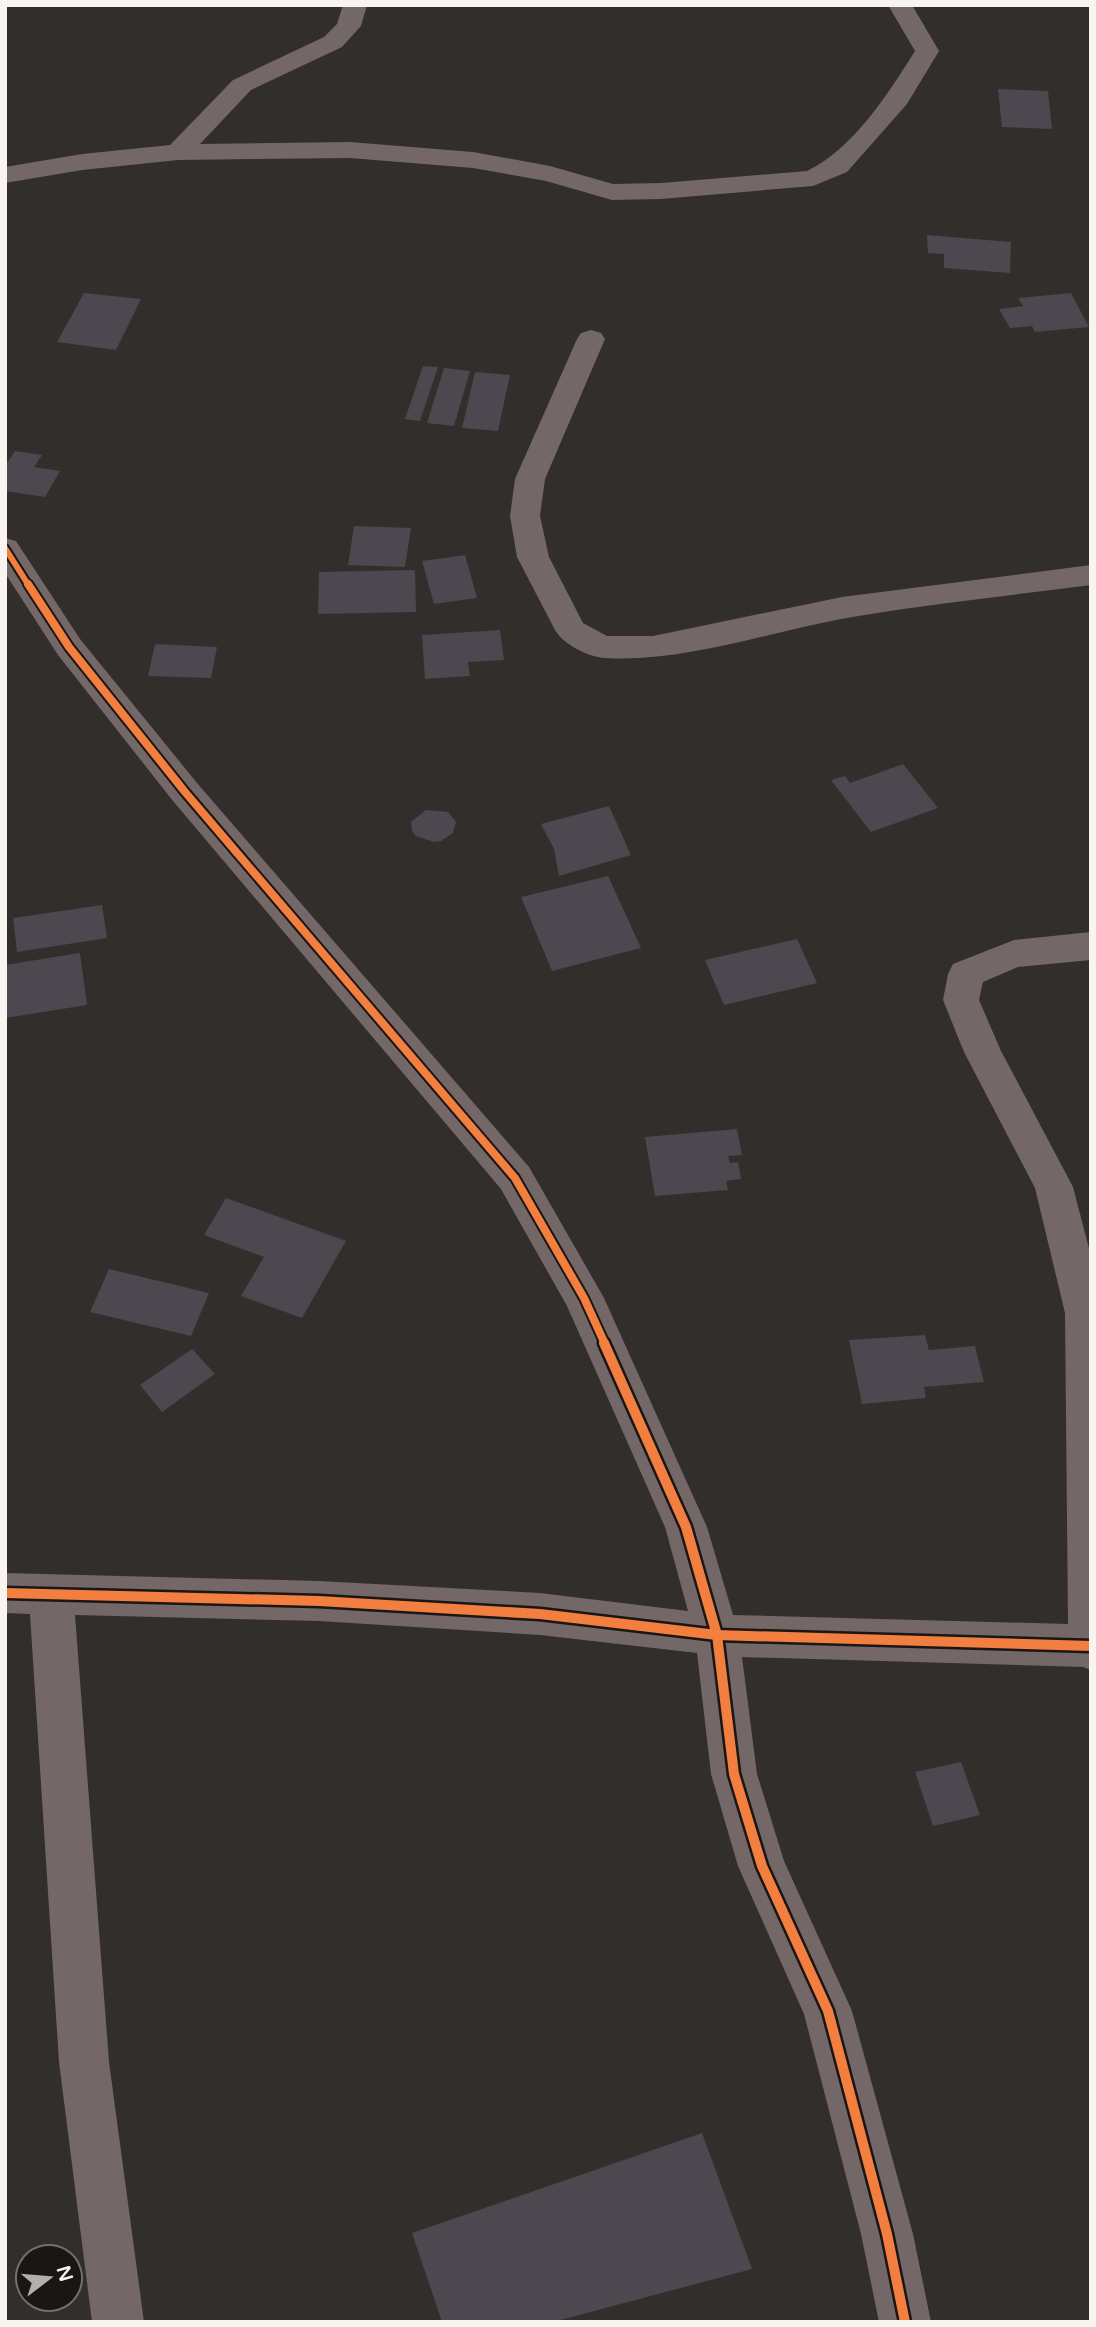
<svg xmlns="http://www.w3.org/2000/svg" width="1096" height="2327" viewBox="0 0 1096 2327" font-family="'Varela Round',sans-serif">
<rect width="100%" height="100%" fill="#322e2c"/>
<!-- building -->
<g fill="#4b484f">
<polygon points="998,89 1048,91 1052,129 1002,127"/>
<polygon points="927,235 1011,242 1010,273 944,268 944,254 928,253"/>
<polygon points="84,293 141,299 116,350 57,342"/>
<polygon points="1071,293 1089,327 1035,332 1032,326 1010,328 999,309 1023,306 1018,298"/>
<polygon points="423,366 438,367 420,421 405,419"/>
<polygon points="444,368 470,371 454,426 427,423"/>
<polygon points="475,372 510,375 498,431 462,428"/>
<polygon points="15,451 42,455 34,467 60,471 45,497 5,491 5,466"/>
<polygon points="354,526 411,528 405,567 348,565"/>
<polygon points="465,555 477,598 434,604 422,561"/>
<polygon points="415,570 416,612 318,614 319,572"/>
<polygon points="500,630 504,660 468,662 470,676 425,679 422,635"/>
<polygon points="155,644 217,647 211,678 148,676"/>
<polygon points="903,764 938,808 871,832 831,780 845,776 850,783"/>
<polygon points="609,806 631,855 559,876 554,849 541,824"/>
<polygon points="426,810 448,812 456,822 453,833 441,841 434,842 416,836 412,831 411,822"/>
<polygon points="608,876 641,948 552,971 521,897"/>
<polygon points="102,905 107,938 17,952 13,918"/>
<polygon points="797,939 817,983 724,1005 705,960"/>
<polygon points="80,953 87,1005 5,1018 5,965"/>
<polygon points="737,1129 742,1155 728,1156 730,1163 738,1162 741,1179 726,1181 728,1190 655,1196 645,1137"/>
<polygon points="226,1198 346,1241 302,1318 241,1296 264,1257 204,1235"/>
<polygon points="109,1269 209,1293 191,1336 90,1312"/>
<polygon points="925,1335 929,1350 975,1346 984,1382 924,1387 926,1398 862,1404 849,1340"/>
<polygon points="192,1349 215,1374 162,1412 140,1385"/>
<polygon points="961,1762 980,1815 933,1826 915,1772"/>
<polygon points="702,2133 752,2269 553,2322 442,2322 412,2233"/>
</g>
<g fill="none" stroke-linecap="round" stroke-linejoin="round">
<!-- minor -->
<g fill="#736768" fill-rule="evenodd">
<path d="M343,5H367L361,26L342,47L251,90L200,144L350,142L473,152L550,166L613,184L661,183L807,171C853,149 888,94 915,51L888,5H912L939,51L907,104L847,172L813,186L661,199L612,200L546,181L473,168L350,158L178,160L82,170L5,183V167L82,154L170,145L233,80L324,37L337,24Z"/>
<path d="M591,330L601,333L605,339L545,479L540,516L549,557L583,623L607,636H653L842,597L1091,565V585C1008,596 924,604 841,619C767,633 680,663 605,658C588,657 563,644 555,630L517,557L510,516L515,479L577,339L581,333Z"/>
<polygon points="5,538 16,541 80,639 197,783 529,1167 604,1298 707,1527 733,1615 1068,1624 1065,1313 1035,1188 964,1052 943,1000 948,974 953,964 1014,940 1091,932 1091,960 1018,967 983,982 979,1000 1001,1051 1073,1187 1091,1256 1091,1670 1083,1667 742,1657 757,1774 784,1861 852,2011 913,2234 931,2322 879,2322 861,2234 804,2014 738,1866 711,1774 697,1653 540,1635 319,1621 75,1615 109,2062 144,2322 92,2322 59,2062 30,1614 5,1613 5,1573 319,1581 540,1593 688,1611 665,1527 567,1306 501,1189 173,801 58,655 5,573"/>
</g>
<!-- cycleway-far2 casing -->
<g stroke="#1a1614" stroke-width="10">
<polyline id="cycleway-far2" points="5,548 29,586"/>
</g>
<!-- cycleway-far1 casing -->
<g stroke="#1a1614" stroke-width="12">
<polyline id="cycleway-far1" points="28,584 69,647 185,792 515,1178 584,1298 605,1344"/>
</g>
<!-- cycleway casing -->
<g stroke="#1a1614" stroke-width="15">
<g id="cycleway">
<polyline points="604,1343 686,1527 717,1635 734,1774 762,1866 828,2011 887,2234 905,2322"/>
<polyline points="5,1593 319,1601 540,1614 717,1635 1091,1646"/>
</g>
</g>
<!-- cycleway-far2 -->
<use href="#cycleway-far2" stroke="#f27e40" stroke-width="6"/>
<!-- cycleway-far1 -->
<use href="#cycleway-far1" stroke="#f27e40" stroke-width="8"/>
<!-- cycleway -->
<use href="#cycleway" stroke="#f27e40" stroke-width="10"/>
</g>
<!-- border -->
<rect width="1096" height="2327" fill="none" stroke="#f9f4f0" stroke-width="14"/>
<!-- north arrow -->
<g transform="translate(49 2278) rotate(74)"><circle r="33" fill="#1a1614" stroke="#736f6c" stroke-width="2"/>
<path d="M0-5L12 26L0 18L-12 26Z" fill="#b3afab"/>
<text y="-10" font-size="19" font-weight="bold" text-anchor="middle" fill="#f9f4f0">N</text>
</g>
</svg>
